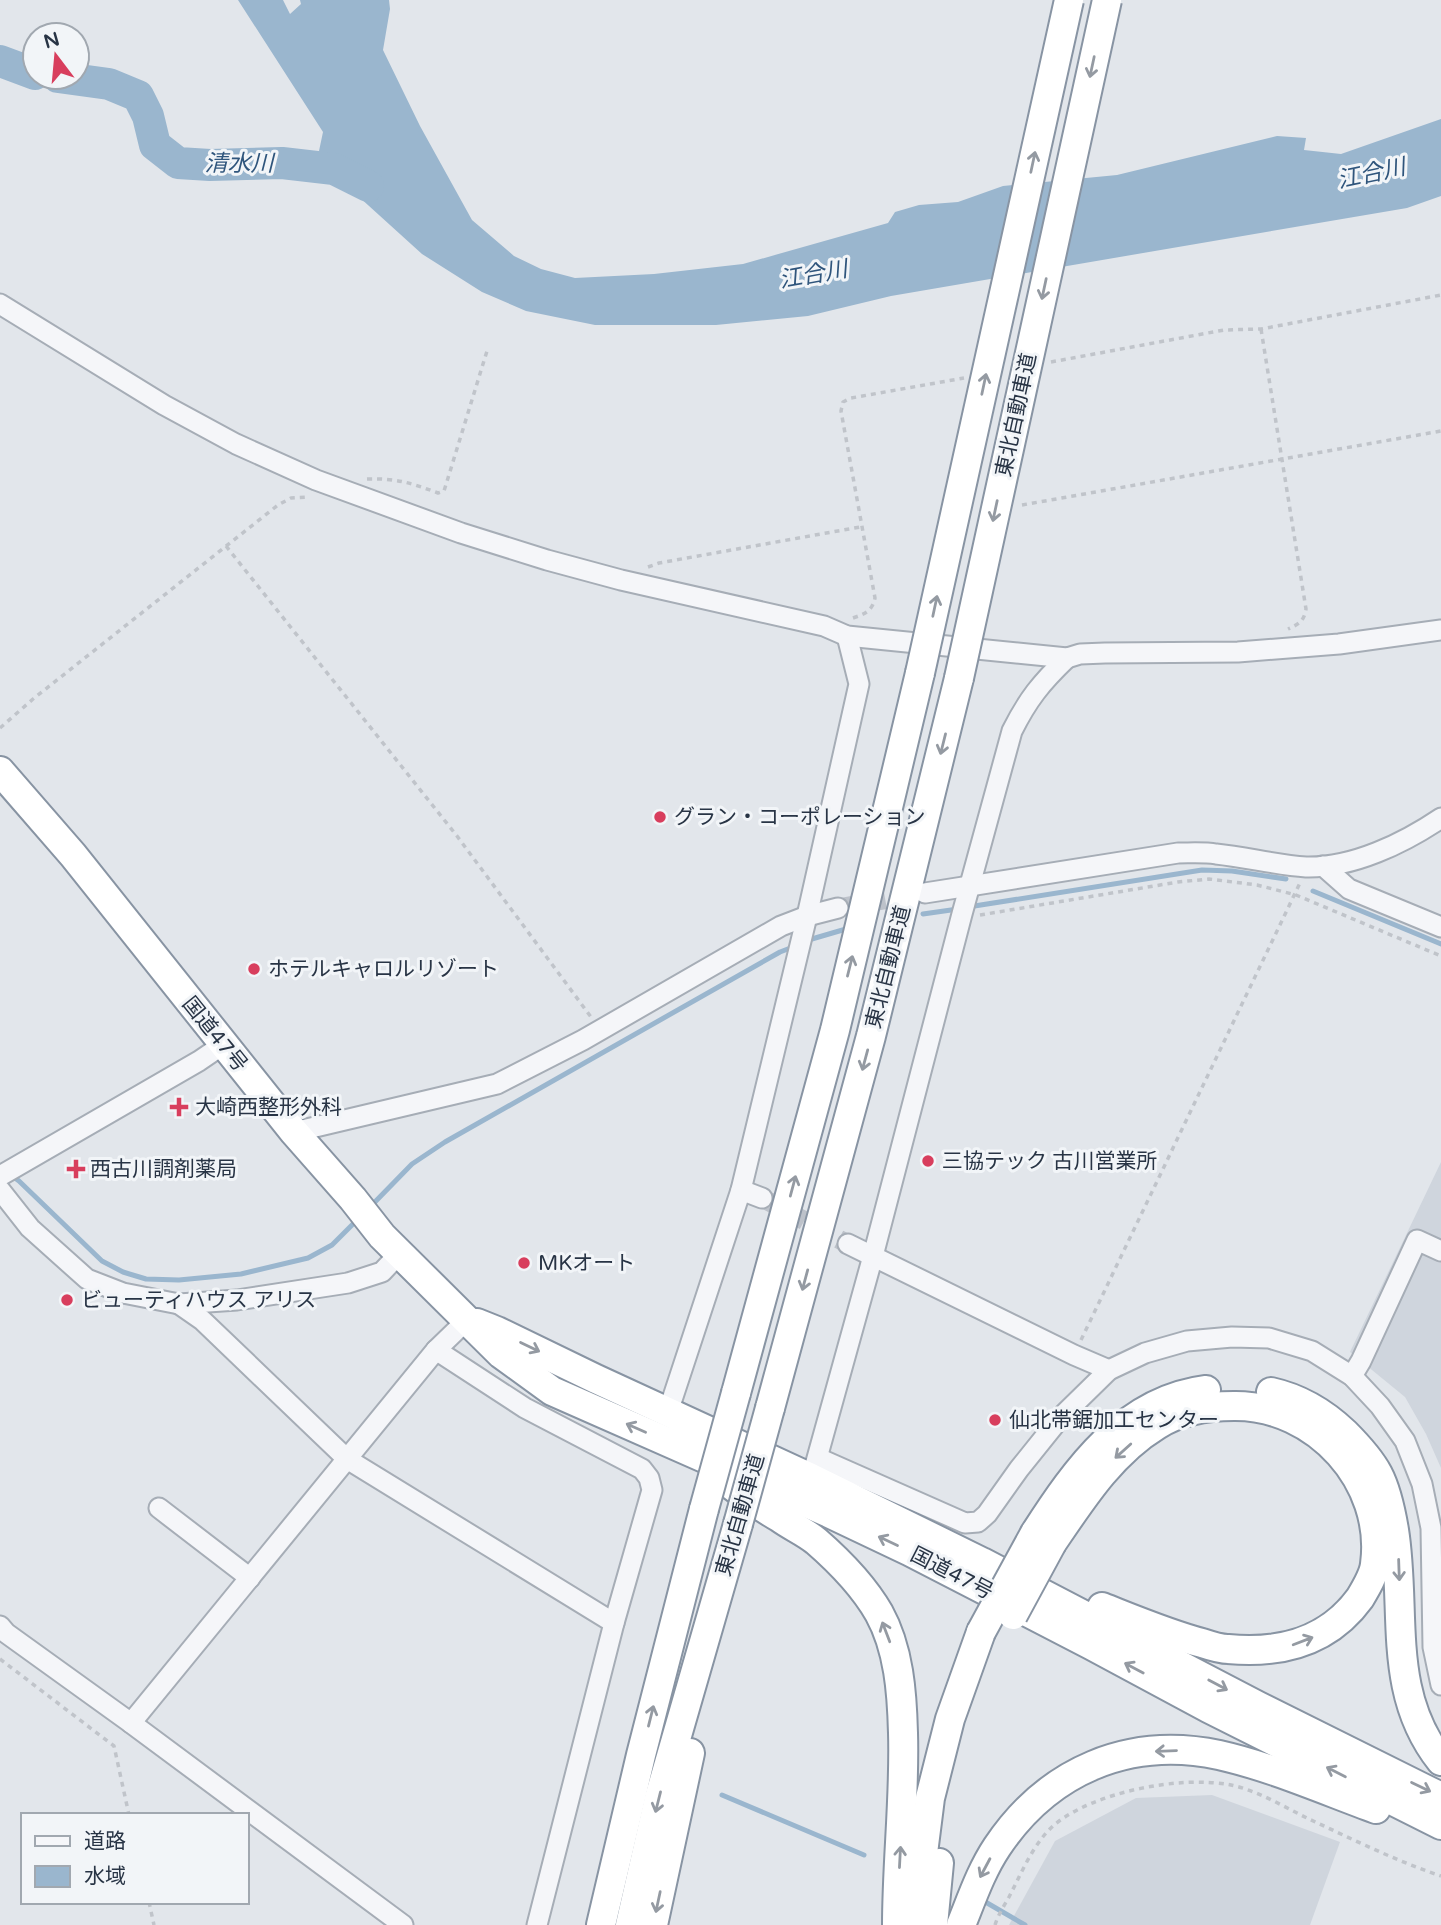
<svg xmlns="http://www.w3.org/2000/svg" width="1441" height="1925" viewBox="0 0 1441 1925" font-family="'Varela Round','Noto Sans JP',sans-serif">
<rect width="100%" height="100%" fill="#e2e6eb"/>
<!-- built -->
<g fill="#cfd5dd">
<polygon points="1441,1162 1441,1468 1426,1434 1405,1397 1350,1352"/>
<polygon points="1212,1795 1340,1842 1310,1925 1009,1925 1055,1841 1136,1798"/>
</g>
<!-- water -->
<polygon fill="#9ab6ce" points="238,0 283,0 290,14 301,4 300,0 389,0 390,9 383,50 420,126 472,220 514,256 541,269 575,278 654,274 743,264 888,223 895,212 919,205 958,202 1003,186 1117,175 1277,136 1306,138 1304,150 1341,154 1441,119 1441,196 1407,208 891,296 808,316 716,325 595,325 526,311 482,292 422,254 358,196 333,178 319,151 323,132"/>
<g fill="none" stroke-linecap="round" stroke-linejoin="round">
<!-- stream -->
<g stroke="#9ab6ce" stroke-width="5">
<polyline points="1313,891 1441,944"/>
<polyline points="968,907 1202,870 1232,871 1286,879"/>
<polyline points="923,914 958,909"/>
<polyline points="805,941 846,929"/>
<polyline points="11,1175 19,1181 102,1261 123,1272 146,1279 179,1280 241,1274 308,1258 332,1245 359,1218"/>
<polyline points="371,1206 412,1164 445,1142 780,952 793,947"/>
<polyline points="722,1795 864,1855"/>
<polyline points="982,1900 1025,1925"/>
</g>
<!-- river -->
<g stroke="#9ab6ce" stroke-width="32">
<polyline points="0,61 35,74"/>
<polyline points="58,77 109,84 138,96 148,116 155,145 178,163 210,165 282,163 334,169 368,186"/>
</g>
<!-- minor-tunnel -->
<g stroke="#bdc2ca" stroke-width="19" stroke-dasharray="19 10" stroke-linecap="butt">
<polyline points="838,908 917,894"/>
<polyline points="762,1198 848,1244"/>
</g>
<!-- minor casing -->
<g stroke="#a6adb6" stroke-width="23">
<g id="minor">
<polyline points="0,304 164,405 236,444 316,480 461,533 547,560 621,580 824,626 847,636 1067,658 1080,654 1105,653 1238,652 1339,644 1441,630"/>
<polyline points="1323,866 1349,889 1441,927"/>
<path d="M925,893L1178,853C1191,853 1204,852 1216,854C1246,857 1276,865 1306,867C1353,868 1404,843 1441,818"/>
<polyline points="294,1132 497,1084 583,1040 781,926 807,916 838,908"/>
<polyline points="0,1176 199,1061 224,1044"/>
<polyline points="0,1190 30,1228 87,1279 123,1293 179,1304 237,1300 348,1283 382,1272 399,1254"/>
<polyline points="741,1190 762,1198"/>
<polyline points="848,1244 1074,1355 1109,1370"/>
<polyline points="179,1304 202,1320 347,1459 614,1623"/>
<polyline points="436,1350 525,1408 642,1469 649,1478 652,1490 614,1623 537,1925"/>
<polyline points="1352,1376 1361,1361 1417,1240 1441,1251"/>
<polyline points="668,1412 741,1190 807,916 859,684 847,636"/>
<polyline points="818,1458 965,1523 978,1522 987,1514 1019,1469 1060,1418 1109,1370 1145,1353 1187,1341 1232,1337 1269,1338 1312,1351 1352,1376 1380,1406 1405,1441 1422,1484 1431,1528 1433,1647 1441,1685"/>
<path d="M814,1469L873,1256L962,914L1012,731C1028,699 1041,683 1067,658"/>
<polyline points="159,1508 250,1578"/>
<polyline points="0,1626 6,1633 131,1723 436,1350 468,1319"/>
<polyline points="131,1723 403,1925"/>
</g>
</g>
<!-- highway casing -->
<g stroke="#8894a3" stroke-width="32">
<g id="highway">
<polyline points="0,771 73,855 294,1132 353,1199 382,1236 501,1354 552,1391 829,1513 909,1551 1091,1645 1208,1708 1441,1825"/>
<polyline points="477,1323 497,1331 596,1379 811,1478 982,1562 1258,1706 1441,1797"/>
<path d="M1271,1392C1298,1398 1324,1413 1345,1433C1357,1445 1370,1459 1378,1474C1387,1491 1391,1512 1394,1530C1407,1611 1386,1692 1441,1761"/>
<polyline points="736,1393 835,1030 920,673"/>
<polyline points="770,1408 871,1036 959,678"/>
<path d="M727,1482C744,1495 761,1507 780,1518C791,1526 805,1532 816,1541C839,1561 864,1587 879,1613C899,1649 902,1693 903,1733C905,1797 897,1861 897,1925"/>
<path d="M1035,1533C1076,1469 1125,1400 1206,1390"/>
<path d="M1052,1543C1082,1499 1111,1453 1157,1425C1179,1411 1208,1406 1234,1406C1316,1405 1386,1482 1375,1564C1374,1575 1366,1588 1360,1598C1328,1642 1281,1654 1228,1649C1220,1649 1211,1646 1202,1643C1168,1634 1135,1620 1102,1607"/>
<polyline points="912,1919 922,1861 930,1798 950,1719 981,1632"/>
<polyline points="601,1925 641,1755 704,1509"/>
<polyline points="630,1925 659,1798 738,1524"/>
<polyline points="653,1925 690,1753"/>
<polyline points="933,1925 939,1863"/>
<path d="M961,1925C972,1898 981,1871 997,1847C1048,1771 1128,1736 1219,1755C1272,1767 1324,1790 1376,1809"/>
</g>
</g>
<!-- path -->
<g stroke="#c0c4ca" stroke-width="3.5" stroke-dasharray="5 5" stroke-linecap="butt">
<path d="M1261,329L1306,609C1304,621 1299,624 1288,629"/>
<polyline points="1051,362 1224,330 1261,329 1441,295"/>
<path d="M367,479C396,478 411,483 438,493L444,491L487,351"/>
<polyline points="1022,505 1441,431"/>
<polyline points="226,546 457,836 591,1017"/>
<polyline points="648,567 659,563 860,527"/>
<path d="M853,618C864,614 872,612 875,598L841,411L843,402L851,398L964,378"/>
<polyline points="0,728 33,699 278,505 291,498 309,497"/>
<polyline points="980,915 1178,882 1209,879 1257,885 1296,895 1441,956"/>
<polyline points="1081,1340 1300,883"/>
<polyline points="0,1659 114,1746 129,1815"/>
<polyline points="149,1902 154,1925"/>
<path d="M995,1925C998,1915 1004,1906 1009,1897C1022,1872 1033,1844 1054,1825C1094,1792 1180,1775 1231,1785C1259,1791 1284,1807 1309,1819C1352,1839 1396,1861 1441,1876"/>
</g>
<!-- minor -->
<use href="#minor" stroke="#f5f6f9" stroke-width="19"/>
<!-- highway -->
<use href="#highway" stroke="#fff" stroke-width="28"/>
<!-- highway-bridge casing -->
<g stroke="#8894a3" stroke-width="32" stroke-linecap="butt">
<g id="highway-bridge">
<polyline points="920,673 1069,0"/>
<polyline points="959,678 1107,0"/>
<polyline points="704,1509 736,1393"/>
<polyline points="738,1524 770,1408"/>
<polyline points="1013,1615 1052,1543"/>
<polyline points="981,1632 1035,1533"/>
</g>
</g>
<!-- highway-bridge -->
<use href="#highway-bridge" stroke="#fff" stroke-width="28"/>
</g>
<!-- one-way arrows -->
<defs><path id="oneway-shaft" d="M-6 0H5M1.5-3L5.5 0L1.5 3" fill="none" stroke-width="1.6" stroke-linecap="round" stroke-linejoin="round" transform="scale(1.75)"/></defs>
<g stroke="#949aa2">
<use href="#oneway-shaft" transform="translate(1092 67) rotate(102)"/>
<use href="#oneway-shaft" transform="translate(1033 162) rotate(-78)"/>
<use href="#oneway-shaft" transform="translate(1044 289) rotate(102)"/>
<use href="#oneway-shaft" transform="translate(984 384) rotate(-78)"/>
<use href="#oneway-shaft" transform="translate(995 511) rotate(102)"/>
<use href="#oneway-shaft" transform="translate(935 606) rotate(-78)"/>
<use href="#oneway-shaft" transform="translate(943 744) rotate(104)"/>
<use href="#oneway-shaft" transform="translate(850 966) rotate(-76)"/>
<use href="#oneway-shaft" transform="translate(865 1060) rotate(105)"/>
<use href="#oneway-shaft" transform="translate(793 1186) rotate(-75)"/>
<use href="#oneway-shaft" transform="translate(805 1280) rotate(105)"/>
<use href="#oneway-shaft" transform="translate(530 1347) rotate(26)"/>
<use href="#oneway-shaft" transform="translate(636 1428) rotate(-156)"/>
<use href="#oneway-shaft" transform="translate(1123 1451) rotate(138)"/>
<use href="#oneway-shaft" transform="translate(888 1541) rotate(-155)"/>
<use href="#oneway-shaft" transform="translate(1399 1570) rotate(88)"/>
<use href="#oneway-shaft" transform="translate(886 1632) rotate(-111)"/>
<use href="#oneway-shaft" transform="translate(1303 1641) rotate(-21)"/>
<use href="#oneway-shaft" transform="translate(1134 1668) rotate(-152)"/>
<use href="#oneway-shaft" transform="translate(1218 1685) rotate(28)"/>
<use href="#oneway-shaft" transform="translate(651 1716) rotate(-76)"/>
<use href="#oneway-shaft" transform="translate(1166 1751) rotate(178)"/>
<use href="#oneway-shaft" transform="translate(1336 1772) rotate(-153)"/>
<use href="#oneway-shaft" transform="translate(1421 1787) rotate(26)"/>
<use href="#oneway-shaft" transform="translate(658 1802) rotate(104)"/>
<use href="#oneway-shaft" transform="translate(900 1857) rotate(-87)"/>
<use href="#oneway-shaft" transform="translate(985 1868) rotate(118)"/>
<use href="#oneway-shaft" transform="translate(658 1902) rotate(102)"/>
</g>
<!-- markers -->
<g fill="#d83e5d" stroke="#f2f5f8" stroke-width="2.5">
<circle cx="660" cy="817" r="7"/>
<circle cx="254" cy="969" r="7"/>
<path d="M175.5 1096.5h7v7h7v7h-7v7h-7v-7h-7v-7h7z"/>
<circle cx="928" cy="1161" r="7"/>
<path d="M72.5 1158.5h7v7h7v7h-7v7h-7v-7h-7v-7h7z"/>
<circle cx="524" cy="1263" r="7"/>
<circle cx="67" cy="1300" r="7"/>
<circle cx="995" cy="1420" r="7"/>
</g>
<g text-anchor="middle" stroke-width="6" stroke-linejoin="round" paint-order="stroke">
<!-- street labels -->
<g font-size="21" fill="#283445" stroke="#f2f5f8">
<text transform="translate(1016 415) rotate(-78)" y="7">東北自動車道</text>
<text transform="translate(888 967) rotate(-76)" y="7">東北自動車道</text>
<text transform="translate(215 1034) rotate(51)" y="7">国道47号</text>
<text transform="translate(740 1515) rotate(-74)" y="7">東北自動車道</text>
<text transform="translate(952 1573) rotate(27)" y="7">国道47号</text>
</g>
<!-- poi labels -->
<g font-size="21" fill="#283445" stroke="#f2f5f8" text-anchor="start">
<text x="674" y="824">グラン・コーポレーション</text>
<text x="268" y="976">ホテルキャロルリゾート</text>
<text x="195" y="1114">大崎西整形外科</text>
<text x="942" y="1168">三協テック 古川営業所</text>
<text x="90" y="1176">西古川調剤薬局</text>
<text x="538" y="1270">MKオート</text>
<text x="81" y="1307">ビューティハウス アリス</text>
<text x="1009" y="1427">仙北帯鋸加工センター</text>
</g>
<!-- water labels -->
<g font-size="23" font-style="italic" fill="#2f557c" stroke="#f2f5f8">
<text x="239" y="171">清水川</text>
<text transform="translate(1371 173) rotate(-12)" y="8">江合川</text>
<text transform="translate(813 274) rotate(-10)" y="8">江合川</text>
</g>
</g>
<!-- legend -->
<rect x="21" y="1813" width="228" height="91" fill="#f2f5f8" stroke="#a1a8b0" stroke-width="2"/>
<rect x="35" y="1836" width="35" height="10" fill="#f5f6f9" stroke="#a1a8b0" stroke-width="2"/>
<text x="84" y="1848" font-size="21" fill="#283445">道路</text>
<rect x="35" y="1866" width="35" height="21" fill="#9ab6ce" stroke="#a1a8b0" stroke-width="2"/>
<text x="84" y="1883" font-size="21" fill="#283445">水域</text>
<!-- north arrow -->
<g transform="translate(56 56) rotate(344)"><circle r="33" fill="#f2f5f8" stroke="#a1a8b0" stroke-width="2"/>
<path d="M0-5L12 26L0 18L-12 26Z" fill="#d83e5d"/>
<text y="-10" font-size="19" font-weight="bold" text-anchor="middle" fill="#283445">N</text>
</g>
</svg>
